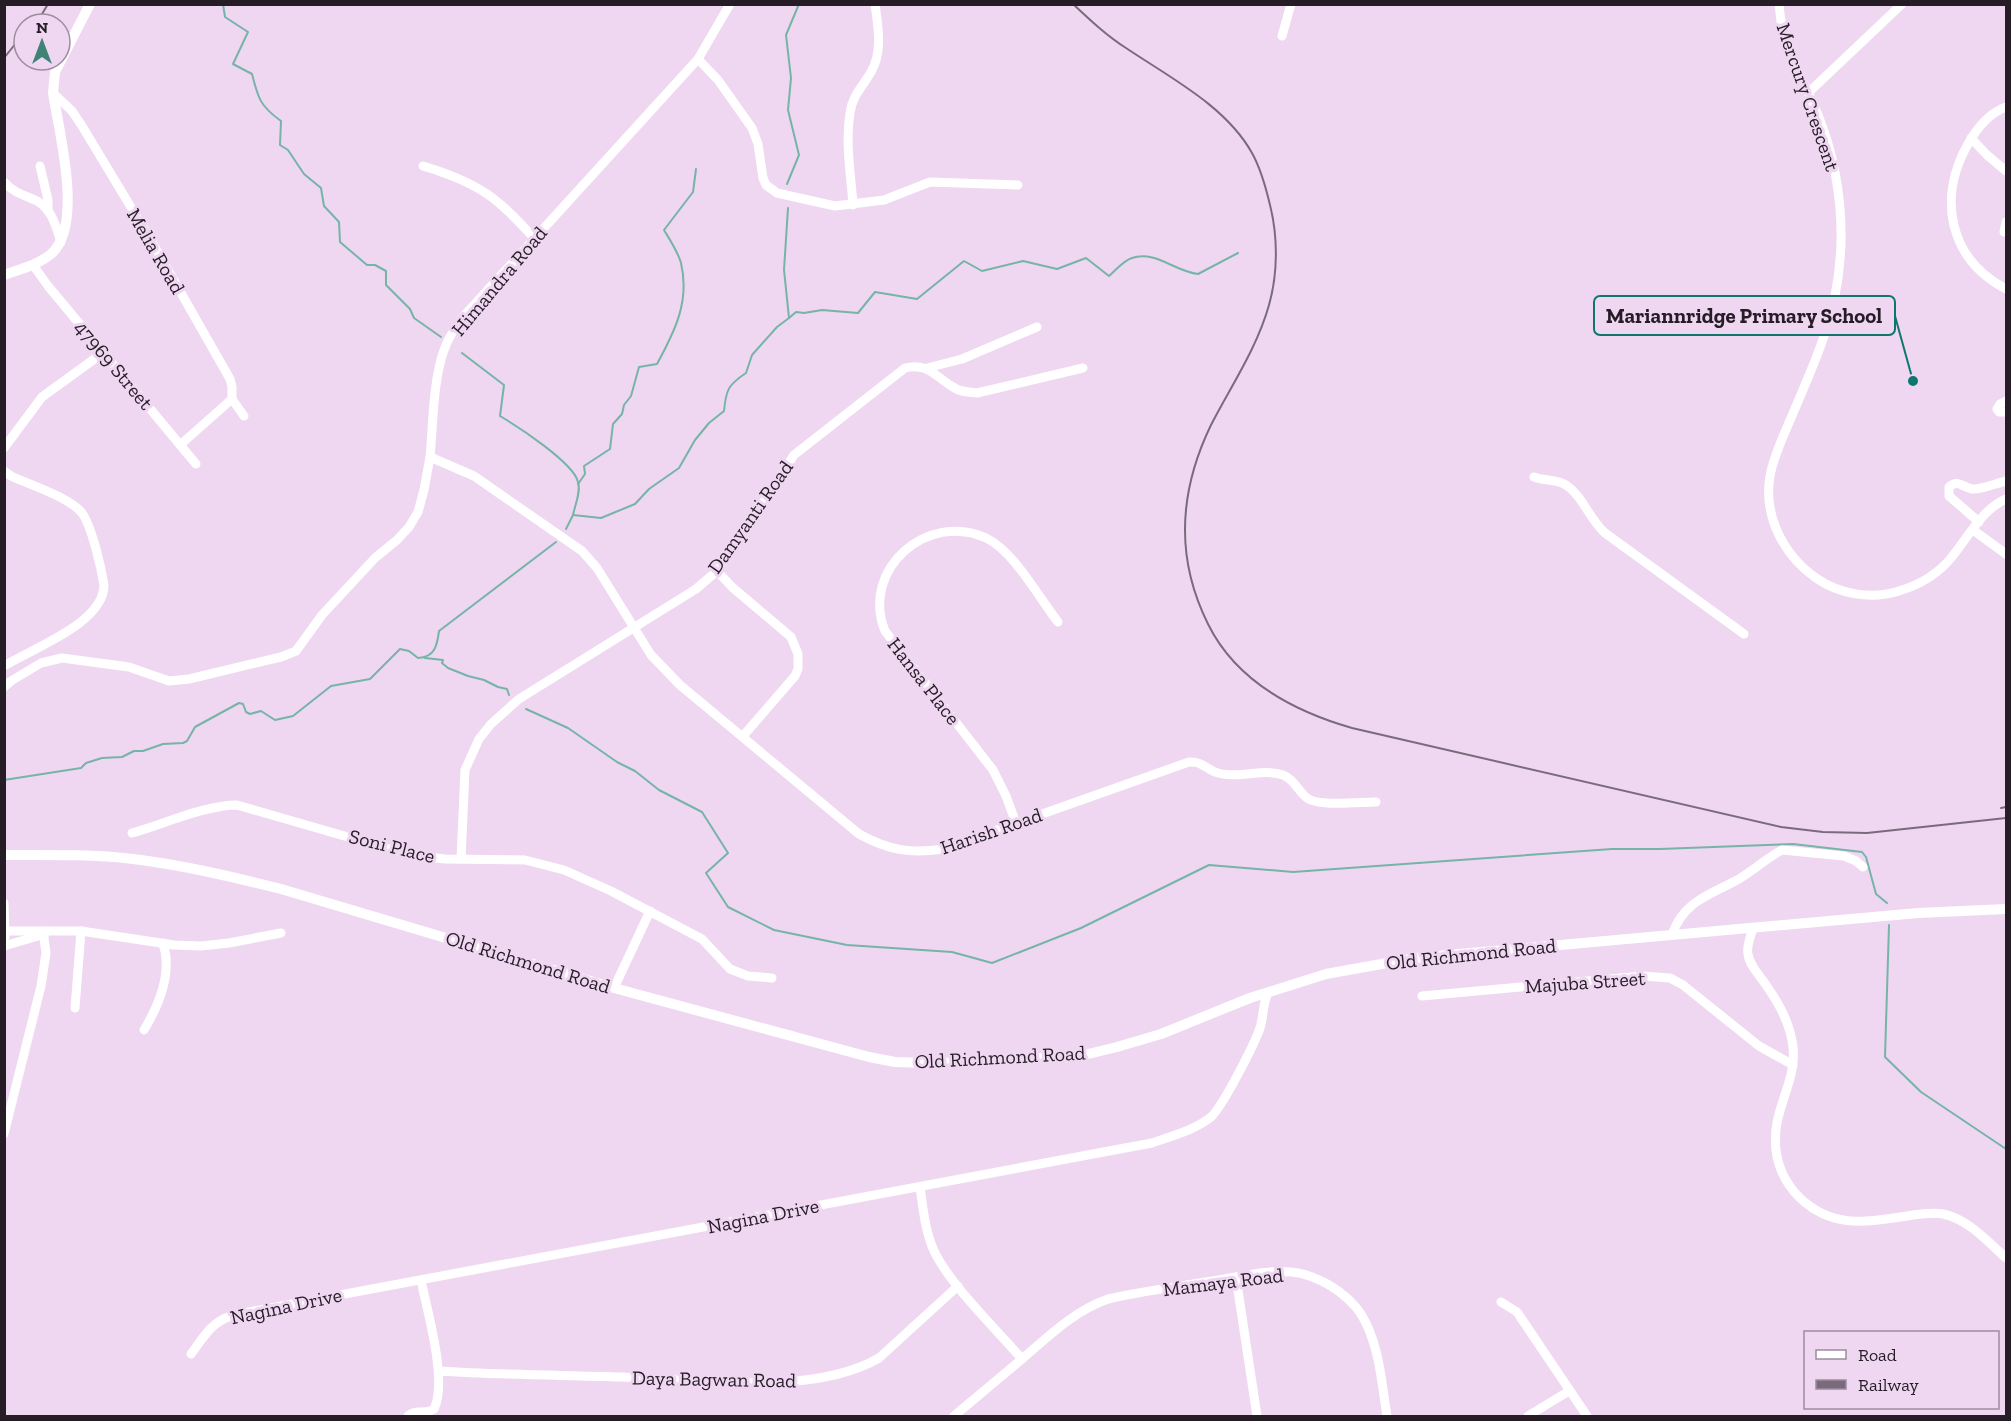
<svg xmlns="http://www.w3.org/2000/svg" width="2011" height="1421" viewBox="0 0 2011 1421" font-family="'Zilla Slab',serif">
<rect width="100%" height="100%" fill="#efd7f1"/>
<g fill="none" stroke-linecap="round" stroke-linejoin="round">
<!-- stream -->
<g stroke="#76b4a7" stroke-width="2">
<path d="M223,4L225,17L248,32L233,64L252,74C258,98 260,106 281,121L280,145L288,150L304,174L321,188L324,206L339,222L340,242L367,265H375L386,271V285L410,309L414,318L441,337"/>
<polyline points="787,184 799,155 788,110 791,78 786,35 799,4"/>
<path d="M789,318L796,312L804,313L822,310L858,313L875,292L917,299L964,261L982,271L1023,261L1057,269L1086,258L1109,276C1115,271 1124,260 1132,258C1155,250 1176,272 1198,274L1238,253"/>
<path d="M462,353L504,385L500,416C517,426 574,463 578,482C581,492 575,505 573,515"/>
<path d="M578,484L585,474L584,466L610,449L613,424L622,414L624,405L631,396L639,367L657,364C675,331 690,301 681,263C678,252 670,240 664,230L693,192L696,169"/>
<path d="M566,529L573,515L601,518L635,504L649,489L679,468L695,440L709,423L724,411C726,390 728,385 746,373L752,355L777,327L789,318L784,270L788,208"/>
<polyline points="425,658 443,660 442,663 448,668 468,676 484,680 498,687 507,689 509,695"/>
<polyline points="526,709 568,728 617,762 635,771 659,790 702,812 728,853 706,873 728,907 774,930 847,945 952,952 992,963 1081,928 1209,865 1293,872 1612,849 1660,849 1793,844 1862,852 1866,857 1876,894 1887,903"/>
<path d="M4,780L81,768L86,763L102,758L122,757L134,751H143L163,744L183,743L187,741L195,727L239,703L243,704L246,712L250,714L261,711L275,720L293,716L331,686L370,679L400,649L409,651L418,658C435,657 437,646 439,631L556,542"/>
<polyline points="1889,925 1885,1057 1921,1092 2006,1149"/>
</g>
<!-- minor -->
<g stroke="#fff" stroke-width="9">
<path d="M730,4L698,59L462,318C455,328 448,338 444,350C433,380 433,425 430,457L474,476L582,551L597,568L651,655L680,685L859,834C888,850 910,854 943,849L1189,762C1202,761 1207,770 1218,773C1239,779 1263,768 1283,775C1294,779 1298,791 1307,798C1319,807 1359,802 1376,802"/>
<path d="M1779,4C1782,49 1802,75 1818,115C1834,155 1842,199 1841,243C1840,278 1833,313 1821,345C1811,372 1799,399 1788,425C1781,441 1773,459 1770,476C1763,516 1784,556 1816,578C1839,594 1871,600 1899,591C1919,585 1937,575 1951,558C1967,539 1982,509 2006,499"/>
<polyline points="1282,36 1291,4"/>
<polyline points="698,59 718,80 752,128 758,144 763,178 766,185 777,193 835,206 884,200 930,182 1018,185"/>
<polyline points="53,93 72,111 82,126 152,242 230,379 232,387 232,399 244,416"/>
<polyline points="1808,93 1902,4"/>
<path d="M2006,107C1989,113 1977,128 1968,144C1937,198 1949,259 2006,289"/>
<polyline points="1971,138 1987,155 2006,171"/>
<polyline points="40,166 48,200 48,211"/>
<path d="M423,166C450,174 479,185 500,204C512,214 523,226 534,238"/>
<path d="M4,182C14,193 24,195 37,201C52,209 56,227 61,242"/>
<path d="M853,205C851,175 845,143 850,113C852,96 863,86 871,72C883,52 878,27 875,4"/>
<polyline points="2004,232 2006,222"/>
<polyline points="33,265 48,286 196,464"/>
<polyline points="927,368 962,359 1037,327"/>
<polyline points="2006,401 2000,404 1997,409 1999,412 2006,412"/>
<polyline points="180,445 232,399"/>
<polyline points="4,448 42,397 104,352"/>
<path d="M4,471L11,476C30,485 69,497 82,513C92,527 101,567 104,585C104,623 33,648 4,666"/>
<path d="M1534,477C1544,481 1557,479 1566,485C1583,496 1589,519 1605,533L1744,634"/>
<path d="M1979,522L1949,496V487C1958,479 1962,487 1972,489C1981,490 1997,483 2006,481"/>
<polyline points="1973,530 2006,554"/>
<polyline points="717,571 732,587 791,637 798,654 798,669 795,676 743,736"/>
<polyline points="4,687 11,681 41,663 62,658 129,667 169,681 189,679 281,657 296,651 322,615 375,558 397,540 409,527 418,512 424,490 430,457"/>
<path d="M1016,823L1006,796L993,770L885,631C860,569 928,511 986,538C1014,551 1039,598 1058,622"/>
<path d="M132,833C164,824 206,805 237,805L410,855L445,859L525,860L564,870L611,891L702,939L730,969L748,976L772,978"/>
<path d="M461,859L465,770L479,739L491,724L519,699L696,589L717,571L728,556L794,455L905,368C927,362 936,377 953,387C960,392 968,392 977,393L1083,368"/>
<polyline points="4,903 5,937"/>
<path d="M1753,928C1751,935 1746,947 1748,954C1749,964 1758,974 1764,982C1778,1002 1790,1022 1793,1047C1797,1084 1771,1110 1776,1150C1778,1168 1787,1185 1800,1198C1833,1229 1866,1222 1907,1216C1919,1214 1932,1212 1943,1214C1968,1219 1988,1242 2006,1258"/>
<polyline points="4,931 81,931 174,945 201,946 229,943 281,933"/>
<path d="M1672,934C1685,900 1710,895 1739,879C1754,870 1767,858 1782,850L1844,856L1856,861L1863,867"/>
<polyline points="4,946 45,934"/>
<polyline points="614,988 650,911"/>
<polyline points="1422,996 1643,976 1670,978 1683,985 1759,1046 1793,1065"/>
<polyline points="75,1008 81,931"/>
<path d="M144,1030C159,1005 173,973 163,943"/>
<polyline points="4,1134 41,986 46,953 43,931"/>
<path d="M920,1187C923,1208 925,1231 934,1251C951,1286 996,1329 1022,1359L954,1416"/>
<polyline points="1236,1277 1257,1416"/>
<polyline points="1501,1302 1517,1312 1587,1416"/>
<path d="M191,1354C206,1334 212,1320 238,1314L1152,1143C1171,1136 1195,1130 1211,1117C1223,1106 1254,1045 1260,1028C1264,1016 1262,1005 1268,993"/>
<path d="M1022,1359C1049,1336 1074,1311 1108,1299C1143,1291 1177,1287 1212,1281C1240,1277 1274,1267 1303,1274C1328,1281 1355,1299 1366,1323C1380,1352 1382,1386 1387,1416"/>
<path d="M439,1371C500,1375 561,1375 622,1377C697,1379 812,1397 879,1358L958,1286"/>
<path d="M408,1416C415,1409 425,1415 434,1409C448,1381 427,1311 421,1280"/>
<polyline points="1528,1416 1569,1391"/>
</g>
<!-- tertiary -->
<g stroke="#fff" stroke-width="10">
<path d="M4,275C20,269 38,265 51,254C84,226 59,132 53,93L55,72L90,4"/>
<path d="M4,855C47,855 90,854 133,859C183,865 233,877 281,889L614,988L869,1057L895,1062L927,1063L989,1062L1084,1055L1117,1047L1161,1034L1250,998L1326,974L1415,958L1918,913L2006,909"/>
</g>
<!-- rail -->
<g stroke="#7a6b7c" stroke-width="2">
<path d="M1073,4C1090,20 1107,36 1126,48C1169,77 1226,106 1252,153C1261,169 1266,188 1270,205C1278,237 1278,273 1269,305C1257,348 1231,386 1211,425C1179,491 1175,558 1208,624C1236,681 1293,711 1352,728L1781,827L1823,832L1867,833L2006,818"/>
<polyline points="36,24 48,4"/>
<polyline points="4,58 24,33"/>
<polyline points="2001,808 2006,807"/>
</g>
</g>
<g text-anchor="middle" stroke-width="6" stroke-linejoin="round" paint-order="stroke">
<!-- street labels -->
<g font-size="20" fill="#251c26" stroke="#efd7f1">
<text transform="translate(1808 97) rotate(71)" y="7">Mercury Crescent</text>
<text transform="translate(156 251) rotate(60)" y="7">Melia Road</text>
<text transform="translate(499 281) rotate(-50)" y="7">Himandra Road</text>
<text transform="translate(114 365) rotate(50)" y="7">47969 Street</text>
<text transform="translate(750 517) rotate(-55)" y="7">Damyanti Road</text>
<text transform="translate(924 681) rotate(52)" y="7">Hansa Place</text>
<text transform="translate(991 831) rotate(-19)" y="7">Harish Road</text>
<text transform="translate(392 846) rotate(14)" y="7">Soni Place</text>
<text transform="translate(1471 954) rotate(-6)" y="7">Old Richmond Road</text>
<text transform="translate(528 962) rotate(17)" y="7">Old Richmond Road</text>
<text transform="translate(1585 982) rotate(-4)" y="7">Majuba Street</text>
<text transform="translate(1000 1057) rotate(-3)" y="7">Old Richmond Road</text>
<text transform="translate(763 1216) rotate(-11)" y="7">Nagina Drive</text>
<text transform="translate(1223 1282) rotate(-7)" y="7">Mamaya Road</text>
<text transform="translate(286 1306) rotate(-12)" y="7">Nagina Drive</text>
<text transform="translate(714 1379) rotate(1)" y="7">Daya Bagwan Road</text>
</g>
</g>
<!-- callouts -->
<path fill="none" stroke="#0f766e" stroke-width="2" d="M1913 381L1895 316"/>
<circle fill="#0f766e" stroke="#efd7f1" stroke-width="2" cx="1913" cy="381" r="6"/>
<rect fill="#efd7f1" stroke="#0f766e" stroke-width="2" x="1594" y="296" width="301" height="39" rx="6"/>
<g font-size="21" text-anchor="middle" font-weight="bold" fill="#251c26">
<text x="1744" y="323">Mariannridge Primary School</text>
</g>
<!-- border -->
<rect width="2011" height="1421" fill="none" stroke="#251c26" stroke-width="12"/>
<!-- legend -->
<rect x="1804" y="1331" width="195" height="78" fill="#efd7f1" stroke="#9e8ca0" stroke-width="1.5"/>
<rect x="1816" y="1350" width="30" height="9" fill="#ffffff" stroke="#9e8ca0" stroke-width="1.5"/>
<text x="1858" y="1361" font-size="18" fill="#251c26">Road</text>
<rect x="1816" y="1380" width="30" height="9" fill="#7a6b7c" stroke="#9e8ca0" stroke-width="1.5"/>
<text x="1858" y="1391" font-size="18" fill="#251c26">Railway</text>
<!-- north arrow -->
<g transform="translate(42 42)"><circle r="28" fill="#efd7f1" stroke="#9e8ca0" stroke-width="1.5"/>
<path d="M0-4.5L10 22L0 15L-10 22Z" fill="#3f8276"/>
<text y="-9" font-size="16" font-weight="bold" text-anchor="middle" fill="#251c26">N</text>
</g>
</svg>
